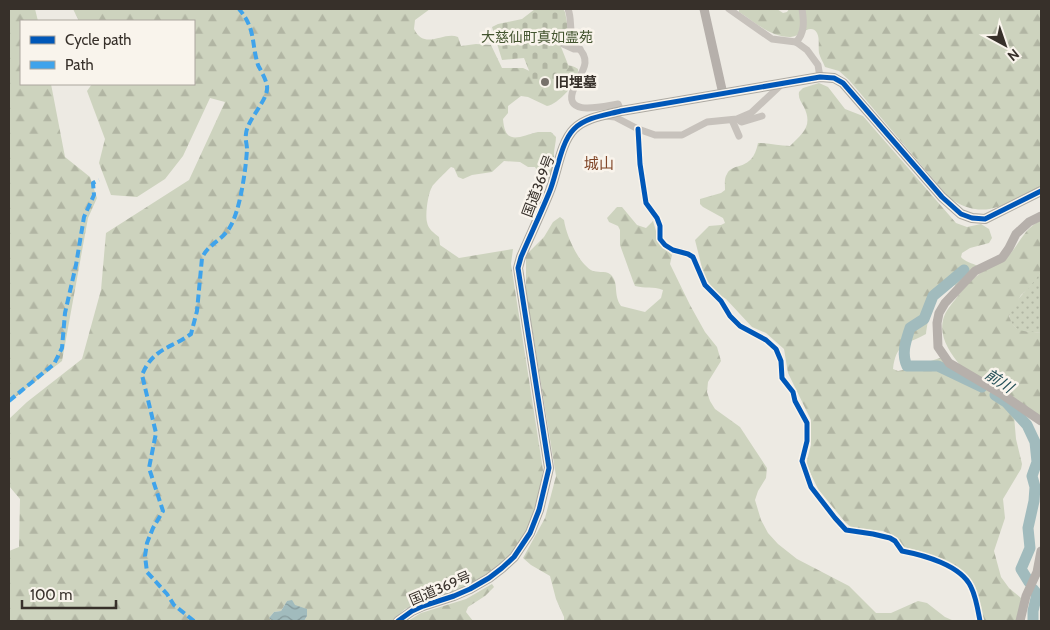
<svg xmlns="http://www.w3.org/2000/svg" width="1050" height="630" viewBox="0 0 1050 630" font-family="Cabin,'Noto Sans JP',sans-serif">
<defs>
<pattern id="grass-dots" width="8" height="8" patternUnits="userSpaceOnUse" patternTransform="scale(1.25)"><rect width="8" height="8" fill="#cdd3be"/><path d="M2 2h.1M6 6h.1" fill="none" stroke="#b1b5a3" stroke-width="1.8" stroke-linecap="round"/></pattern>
<pattern id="forest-firs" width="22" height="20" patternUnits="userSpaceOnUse" patternTransform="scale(1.25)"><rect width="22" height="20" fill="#cdd3be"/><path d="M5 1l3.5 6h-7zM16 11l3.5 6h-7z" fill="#b1b5a3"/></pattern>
<pattern id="cemetery-stones" width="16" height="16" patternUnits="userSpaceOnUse" patternTransform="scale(1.25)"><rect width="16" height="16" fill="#cdd3be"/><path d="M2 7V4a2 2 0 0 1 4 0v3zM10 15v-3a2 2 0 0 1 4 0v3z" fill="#b1b5a3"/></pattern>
<pattern id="water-waves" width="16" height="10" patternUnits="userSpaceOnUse" patternTransform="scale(1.25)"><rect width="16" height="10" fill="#a1bbbd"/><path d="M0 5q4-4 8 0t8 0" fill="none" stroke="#84989a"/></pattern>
</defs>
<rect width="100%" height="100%" fill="#edeae3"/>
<!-- grass -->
<path fill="url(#grass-dots)" d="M1041,272V333L1020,331C997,316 1017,301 1029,287C1033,282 1036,277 1041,272Z"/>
<!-- forest -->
<g fill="url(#forest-firs)">
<polygon points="9,9 35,9 38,21 21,21 21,84 51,84 65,157 90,177 97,198 88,218 62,361 9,402"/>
<path d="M73,9H430L415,20L414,29C425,51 443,31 458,37L461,46L476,44L491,45L502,68H523L536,74C549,70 565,60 578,69C579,81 559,104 547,106L528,97L521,96L508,106V113L503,119C505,147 520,136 538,132C542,132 547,132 551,132L556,137C556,143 554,148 554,154C554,166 557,169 548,179L541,177L535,167H528L520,162L504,161L492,172L472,175L463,179L458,177L454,168L451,167C449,169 433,184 432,187C428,193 425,215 427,222C428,229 434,233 439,237L440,245L459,258L513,249L511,264L543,470L536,511L526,535L501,565L483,578L448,594L405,609L392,621H304L307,616L287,601L281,611L274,612L269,618L273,621H9V551L19,547L20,499L9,486V419L27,402L82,359L101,290L106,233L189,180L225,102L210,98L183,156L165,179L137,197L111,195L99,163L105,139L87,91L92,84H194V21H79Z"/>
<path d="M739,9H777L783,13L787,12L789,9H1041V186C1022,195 998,213 975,209C966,208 958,203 950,199L849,80L839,71L825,67C823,62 820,57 819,53C818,47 820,39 817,33C810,22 799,38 790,37C769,36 756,23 739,12Z"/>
<path d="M819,83L828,87L845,109L863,116L956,223L967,227L981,224L989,229L992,238L989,243L970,248L962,253L961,257C965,262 972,263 978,266L956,286C934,274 928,320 926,334C905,345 896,344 893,369L898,371L903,370L940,358L971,382L985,388L1010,407L1014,416L1016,439L1022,464L1021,469L1003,499L1005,518L994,551L1001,577L1009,588L1021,598L1018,621H984L975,586L970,579L956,566L920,551L903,547L894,536L883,531L852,528L845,522L818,489L806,464L811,445V420L788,373L784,349L766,333L752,327L726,299L715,292L704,276L695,240L709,226L721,225L725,223L723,218L703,207L700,204V199L721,193L725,190C725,185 724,178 727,174C733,161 752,173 758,143C770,143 779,146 790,146C803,133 813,126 804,107C801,102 798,98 799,92L803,88Z"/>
<path d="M617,207H622L637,225L646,228L653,221L659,241L672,255L670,264L690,305L705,332L717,347L721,361L708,382L707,392L710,401L715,409L740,427L767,468L766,478L758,491L755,500L761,520L768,533L778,544L797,559L849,586L876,613H891L918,601L927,603L945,617L954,621H564V617L556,599L550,576L531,565L523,558L545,518L556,476L526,291V255L544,237L553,222L560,217L564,220C566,235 579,265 593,271C599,273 608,270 612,276C619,285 613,294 621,306L645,312L661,298L663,290C653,286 645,289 635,286L633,281L620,245V230L618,226L609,222L607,218Z"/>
<path d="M1041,220V272L1028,289L1021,295L1009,316C1015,335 1026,330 1041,333V417L960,365C950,353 939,337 943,320C945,311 952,304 957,297C964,288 972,279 982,272C989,267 999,265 1005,259C1021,244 1021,231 1041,220Z"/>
<polygon points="492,584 494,587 485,596 468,607 466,612 473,621 408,621 421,613 466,599"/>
</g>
<!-- cemetery -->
<polygon fill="url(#cemetery-stones)" points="535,9 563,9 565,12 570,38 561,47 569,67 555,87 536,88 524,58 502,60 492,27 498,24 522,19"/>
<!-- water -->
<polygon fill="url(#water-waves)" points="292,600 295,605 307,609 307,616 304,621 273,621 269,618 274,612 281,611 287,601"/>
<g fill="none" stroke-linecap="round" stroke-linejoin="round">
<!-- river -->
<g stroke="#a1bbbd" stroke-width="11">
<path d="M964,270L933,296L924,319L910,328C906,341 901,353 907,366H938L982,387"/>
<polyline points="995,395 1006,402 1027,425 1035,442 1037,462 1032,476 1035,487 1034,501 1028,528 1030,548 1021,569 1029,582"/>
<polyline points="1033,589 1037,594 1033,611 1033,621"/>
</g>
<!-- minor -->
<g stroke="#c7c2bc" stroke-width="7">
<path d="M568,9C572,19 569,29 573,39C576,48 586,52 585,63C584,72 577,79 574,88C561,118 604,106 618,104L621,111"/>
<polyline points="729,9 772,39 796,42 807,50 818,65 820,77"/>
<path d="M796,42C805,33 804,21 802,9"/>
<polyline points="563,44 574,49 580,49"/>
<polyline points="606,116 615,117 638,129 655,135 682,135 707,122 737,119 751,113 783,83"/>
<polyline points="732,120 739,136"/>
<polyline points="740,121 742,122 762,116"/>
<path d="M638,129L640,164L646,203L657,218L660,226V239L665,245L673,250L688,254L693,257L705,285L721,301L730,316L740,326L766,340L776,349L781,361L782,378L793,392L795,401L807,423V441L802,461L811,487L835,518L846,530L873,534L890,538L895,541L902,551C923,555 961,565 971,587C976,597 978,610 980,621"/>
</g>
<!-- major -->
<g stroke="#b6b0ab" stroke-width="9">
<polyline points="704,9 723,94"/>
<polyline points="1041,216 1029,222 1016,234 1009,248 1002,258 975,271 945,303 939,313 937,323 938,347 949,363 1000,393 1041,421"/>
<polyline points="1020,621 1026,596 1037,572 1041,551"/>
</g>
<!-- highway -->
<path stroke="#aca9a2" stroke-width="10" d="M398,621L412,611L423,606L454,596L470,589L489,578L502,568L514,557L530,533L539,510L549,468L518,268L521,257C530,236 540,215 549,193C557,175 560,143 574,129C586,117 606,115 621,111L820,77L834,78L843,83L942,197L961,214L972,218L985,219L1041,191"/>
<!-- quiet -->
<g stroke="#3fa3eb" stroke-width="4" stroke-dasharray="8 4" stroke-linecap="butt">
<polyline points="9,401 54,364 62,348 65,313 76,265 84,217 94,195 93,183 99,180"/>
<path d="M194,621L174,605L167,594L147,572L145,556L147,543L153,528L163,511L149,468L156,433L142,375C153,348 170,349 191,334L197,311L202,258C208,244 223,240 230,227C240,211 246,169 247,149C247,145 245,139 246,134C247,119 269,100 267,86C266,79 261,71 258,65C251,42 256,29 239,9"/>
</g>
<!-- cycleway casing -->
<g stroke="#f9f4ec" stroke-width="8">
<g id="cycleway">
<path d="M638,129L640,164L646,203L657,218L660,226V239L665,245L673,250L688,254L693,257L705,285L721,301L730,316L740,326L766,340L776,349L781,361L782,378L793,392L795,401L807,423V441L802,461L811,487L835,518L846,530L873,534L890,538L895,541L902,551C923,555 961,565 971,587C976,597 978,610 980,621"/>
<path d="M398,621L412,611L423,606L454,596L470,589L489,578L502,568L514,557L530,533L539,510L549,468L518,268L521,257C530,236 540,215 549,193C557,175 560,143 574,129C586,117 606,115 621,111L820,77L834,78L843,83L942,197L961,214L972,218L985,219L1041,191"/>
</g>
</g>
<!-- cycleway -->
<use href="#cycleway" stroke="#0057b8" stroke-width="5"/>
</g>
<!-- markers -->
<circle fill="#77716b" stroke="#f9f4ec" stroke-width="2" cx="545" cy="82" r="5"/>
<g text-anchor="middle" stroke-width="5" stroke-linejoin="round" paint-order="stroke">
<!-- park labels -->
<g font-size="14" fill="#43542f" stroke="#f9f4ec">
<text x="537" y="42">大慈仙町真如霊苑</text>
</g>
<!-- poi labels -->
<g font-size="14" font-weight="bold" fill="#37302a" stroke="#f9f4ec" text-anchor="start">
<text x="555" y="87">旧埋墓</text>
</g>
<!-- street labels -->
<g font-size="14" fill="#37302a" stroke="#f9f4ec">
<text transform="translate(538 186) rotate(-69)" y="5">国道369号</text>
<text transform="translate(440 588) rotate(-23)" y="5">国道369号</text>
</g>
<!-- neighbourhood labels -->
<g font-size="15" fill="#814628" stroke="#f9f4ec">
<text x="599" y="169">城山</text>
</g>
<!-- water labels -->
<g font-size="15" font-style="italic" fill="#224e56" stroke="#f9f4ec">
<text transform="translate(999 381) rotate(33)" y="5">前川</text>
</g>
</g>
<!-- border -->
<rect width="1050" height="630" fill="none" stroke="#37302a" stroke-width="20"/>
<!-- legend -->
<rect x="20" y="20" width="175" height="65" fill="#f9f4ec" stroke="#aba69e"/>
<rect x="30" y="36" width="25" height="8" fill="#0057b8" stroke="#aba69e"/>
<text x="65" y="45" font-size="15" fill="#37302a">Cycle path</text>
<rect x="30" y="61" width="25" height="8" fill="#3fa3eb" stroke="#aba69e"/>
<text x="65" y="70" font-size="15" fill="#37302a">Path</text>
<!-- north arrow -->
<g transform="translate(1005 45) rotate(140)" stroke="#f9f4ec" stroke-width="4" paint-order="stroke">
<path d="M0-4L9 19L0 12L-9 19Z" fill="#37302a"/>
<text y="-8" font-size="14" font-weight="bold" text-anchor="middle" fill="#37302a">N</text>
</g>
<!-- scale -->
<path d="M22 600v8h94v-8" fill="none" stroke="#37302a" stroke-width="2.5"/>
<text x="30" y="600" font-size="15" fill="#37302a" stroke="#f9f4ec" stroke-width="4" paint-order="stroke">100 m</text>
</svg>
